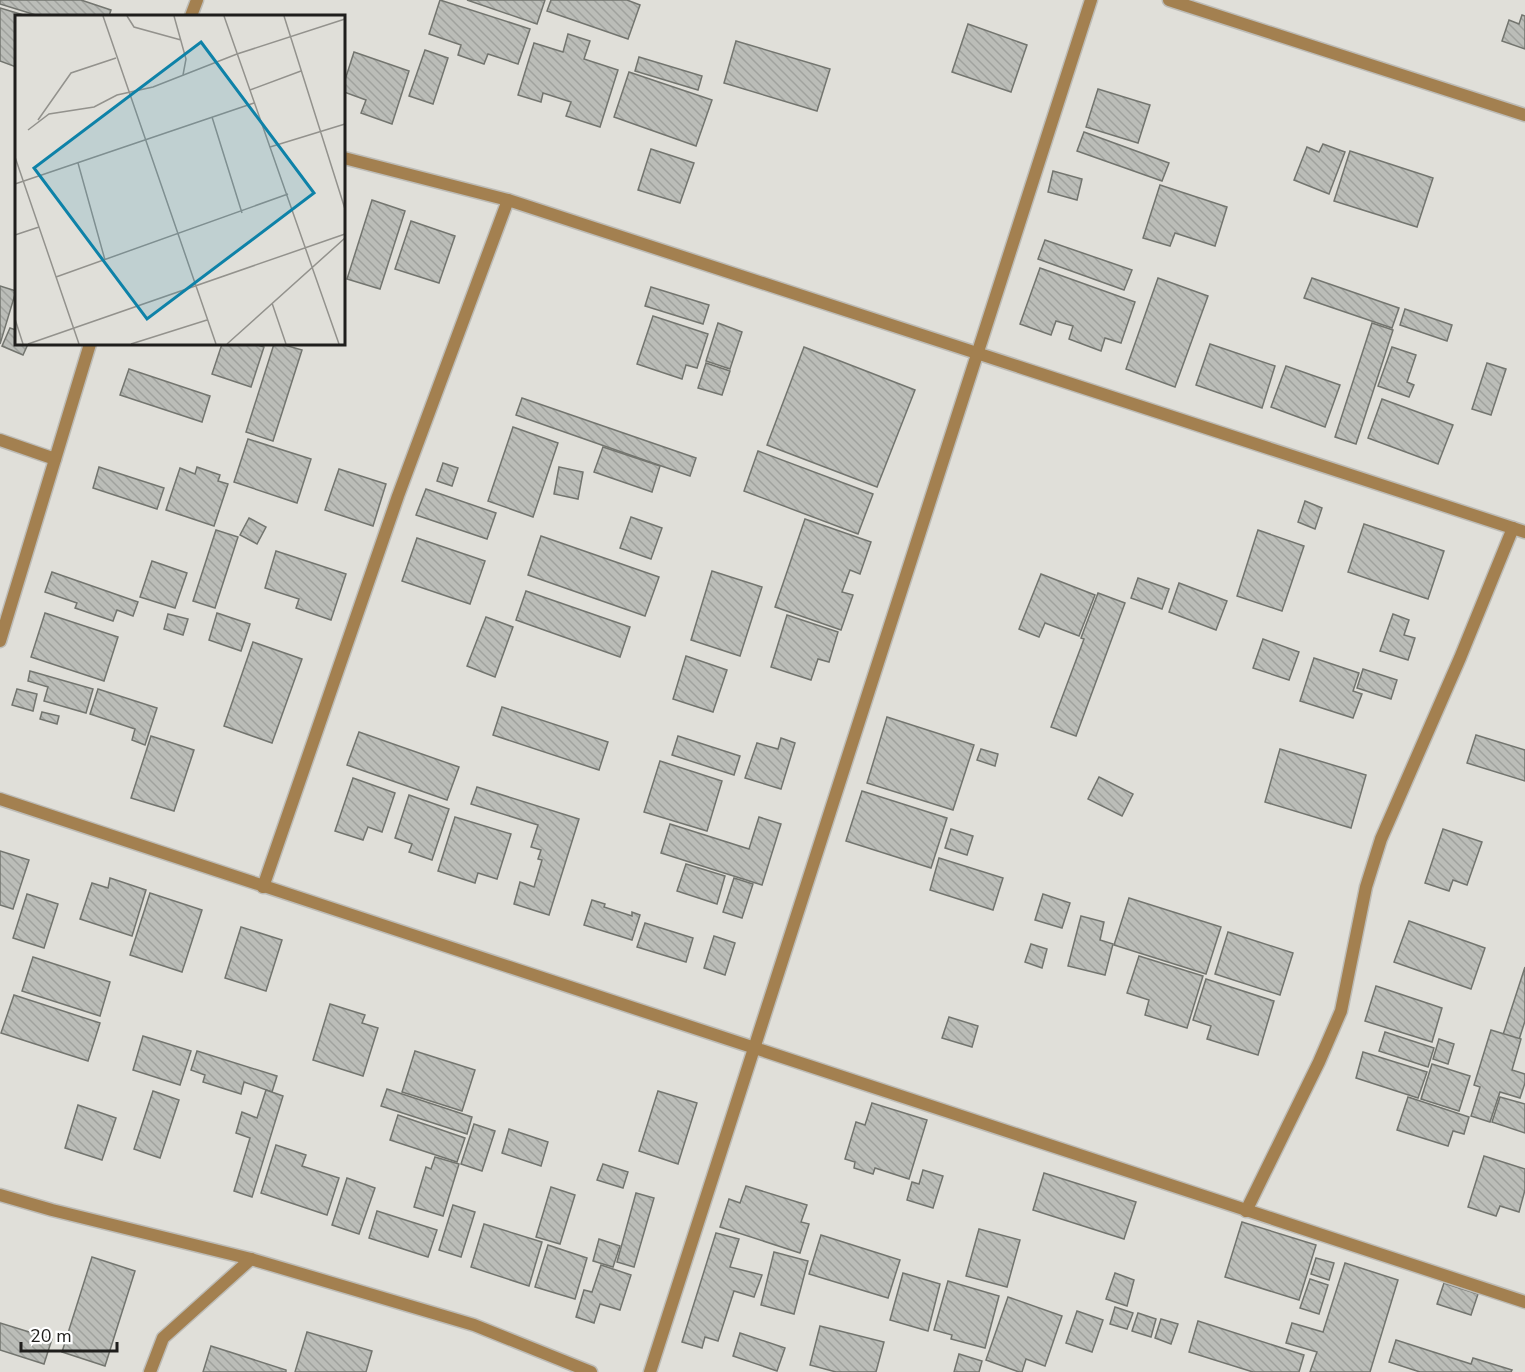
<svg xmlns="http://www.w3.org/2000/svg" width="1525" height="1372" viewBox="0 0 1525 1372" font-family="'Nunito Sans',sans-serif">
<defs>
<pattern id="building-back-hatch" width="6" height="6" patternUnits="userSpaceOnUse" patternTransform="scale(1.5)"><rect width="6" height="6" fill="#bbbdb8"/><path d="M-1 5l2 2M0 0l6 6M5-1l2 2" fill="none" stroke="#a0a29e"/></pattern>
</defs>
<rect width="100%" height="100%" fill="#e0dfd9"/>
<!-- building -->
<g fill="url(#building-back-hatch)" stroke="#73756f" stroke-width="1.5">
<polygon points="0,0 81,0 111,10 109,16 39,16 0,4"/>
<polygon points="440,0 530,29 518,64 488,54 484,64 458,55 461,45 429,34"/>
<polygon points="467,0 545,0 537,24"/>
<polygon points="551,0 627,0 640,5 628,39 547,11"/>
<polygon points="0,8 27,16 16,16 16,67 0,61"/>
<polygon points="1522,15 1525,16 1525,49 1502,41 1509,20 1519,24"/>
<polygon points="968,24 1027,45 1011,92 952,72"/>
<polygon points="568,34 590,41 584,59 618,70 600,127 566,116 571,102 543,93 541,102 518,95 534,43 563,52"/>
<polygon points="736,41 830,69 817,111 724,83"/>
<polygon points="425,50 448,58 433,104 409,96"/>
<polygon points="354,52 409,71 392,124 361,113 366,100 344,92 344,83"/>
<polygon points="639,57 702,76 698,90 635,71"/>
<polygon points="629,72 712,100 696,146 614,117"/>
<polygon points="1098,89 1150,105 1138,143 1086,127"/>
<polygon points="1084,132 1169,163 1162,181 1077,151"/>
<polygon points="1323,144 1345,152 1329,194 1294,180 1307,147 1319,152"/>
<polygon points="651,149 694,163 680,203 638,190"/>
<polygon points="1350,151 1433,178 1417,227 1334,201"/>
<polygon points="1053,171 1082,179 1077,200 1048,192"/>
<polygon points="1160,185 1227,207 1215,246 1175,233 1170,246 1143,238"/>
<polygon points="372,200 405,211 380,289 347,279"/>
<polygon points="411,221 455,236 439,283 395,269"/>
<polygon points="1045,240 1132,270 1124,290 1038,259"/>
<polygon points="1040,268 1135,302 1121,343 1105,338 1101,351 1069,339 1073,326 1056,321 1051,335 1020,324"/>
<polygon points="1158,278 1208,296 1175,387 1126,369"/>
<polygon points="1312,278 1399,308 1392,328 1304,298"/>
<polygon points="0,286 16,291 0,344"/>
<polygon points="651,287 709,305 703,324 645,306"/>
<polygon points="1405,309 1452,325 1447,341 1400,325"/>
<polygon points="653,316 708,334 697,368 686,365 682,379 637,364"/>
<polygon points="718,323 742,332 730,369 706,361"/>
<polygon points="1372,323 1393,330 1356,444 1335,437"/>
<polygon points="10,328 16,330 16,344 28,344 23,355 2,346"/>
<polygon points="222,344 254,344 264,347 251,387 212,374"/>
<polygon points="274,344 281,344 302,350 273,441 246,432"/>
<polygon points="1210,344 1275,366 1262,408 1196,385"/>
<polygon points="804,347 915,390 877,487 767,445"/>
<polygon points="1392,347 1416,355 1407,382 1414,385 1409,397 1378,386"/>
<polygon points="706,363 730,371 722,395 698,388"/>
<polygon points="1487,363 1506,369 1491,415 1472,409"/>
<polygon points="1286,366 1340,385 1325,427 1271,407"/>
<polygon points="129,369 210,396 202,422 120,395"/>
<polygon points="522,398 696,458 690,476 516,415"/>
<polygon points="1382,399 1453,425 1438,464 1368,438"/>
<polygon points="513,427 558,443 533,517 488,501"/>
<polygon points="248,439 311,459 297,503 234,482"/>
<polygon points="603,447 660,466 652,492 594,472"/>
<polygon points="758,451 873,494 858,534 744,491"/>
<polygon points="443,463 458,468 452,486 437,481"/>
<polygon points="99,467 164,488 157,509 93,488"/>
<polygon points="197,467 220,475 218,481 228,484 214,526 166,510 180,468 195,474"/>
<polygon points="559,467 583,472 578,499 554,494"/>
<polygon points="339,469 386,484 373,526 325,510"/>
<polygon points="426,489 496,513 487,539 416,515"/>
<polygon points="1305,501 1322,508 1315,529 1298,522"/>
<polygon points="631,517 662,528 651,559 620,548"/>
<polygon points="249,518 266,527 257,544 240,535"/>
<polygon points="805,519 871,542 860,574 850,570 842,592 853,595 841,630 775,607"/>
<polygon points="1364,524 1444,551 1428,599 1348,572"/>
<polygon points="216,530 238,537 215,608 193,601"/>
<polygon points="1258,530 1304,546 1282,611 1237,596"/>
<polygon points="541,536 659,577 645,616 528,575"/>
<polygon points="417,538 485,561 470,604 402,581"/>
<polygon points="276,551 346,574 331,620 296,608 299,599 265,588"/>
<polygon points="152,561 187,573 175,608 140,597"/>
<polygon points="712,571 762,587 740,656 691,640"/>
<polygon points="52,572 138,602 133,616 117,610 113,621 75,608 77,603 45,592"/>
<polygon points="1041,574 1095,595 1079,636 1045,623 1039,637 1019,629"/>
<polygon points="1138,578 1169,589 1162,609 1131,598"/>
<polygon points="1179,583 1227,601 1216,630 1169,612"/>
<polygon points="526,591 630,627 620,657 516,620"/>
<polygon points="1098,593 1125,603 1076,736 1051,727 1084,639 1081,638"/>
<polygon points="45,613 118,637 104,681 31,657"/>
<polygon points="217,613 250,624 241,651 209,640"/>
<polygon points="168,614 188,619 183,635 164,629"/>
<polygon points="1393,614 1409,620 1404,635 1415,638 1408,660 1380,651"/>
<polygon points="787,615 838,632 829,662 818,659 811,680 771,667"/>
<polygon points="486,617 513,627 495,677 467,666"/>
<polygon points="1263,639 1299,652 1289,680 1253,668"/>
<polygon points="253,642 302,659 272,743 224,726"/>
<polygon points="686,656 727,670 713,712 673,699"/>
<polygon points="1314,658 1359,673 1353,691 1362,694 1353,718 1300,701"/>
<polygon points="1363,669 1397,680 1391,699 1357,688"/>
<polygon points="30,671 93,689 86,713 44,701 48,687 28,681"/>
<polygon points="17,689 37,694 33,711 12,705"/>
<polygon points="98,689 157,708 145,745 132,740 135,729 90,714"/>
<polygon points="502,707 608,742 599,770 493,735"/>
<polygon points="42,712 59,716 57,724 40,719"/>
<polygon points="887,717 974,745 953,810 867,783"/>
<polygon points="359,732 459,767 447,800 347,765"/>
<polygon points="1476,735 1525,750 1525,781 1467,763"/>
<polygon points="151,736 194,750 174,811 131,798"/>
<polygon points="678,736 740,756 734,775 672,755"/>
<polygon points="781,738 795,743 781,789 745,778 757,743 778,749"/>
<polygon points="981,749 998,754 995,766 977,760"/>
<polygon points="1280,749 1366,775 1351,828 1265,802"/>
<polygon points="660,761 722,781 707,831 644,812"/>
<polygon points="1099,777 1133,794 1122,816 1088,799"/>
<polygon points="353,778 395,793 382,832 368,827 363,840 335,831"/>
<polygon points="477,787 579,819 549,915 514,904 520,882 534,887 542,860 538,859 541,850 531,847 538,825 471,804"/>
<polygon points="862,791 947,818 931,868 846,841"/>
<polygon points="409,795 449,809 432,860 409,852 412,844 395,838"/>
<polygon points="455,817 511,834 497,879 478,873 475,883 438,871"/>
<polygon points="759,817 781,824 762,885 661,853 670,824 749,849"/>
<polygon points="951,829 973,836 967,855 945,848"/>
<polygon points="1443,829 1482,842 1467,885 1453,880 1449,891 1425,883"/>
<polygon points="0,851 29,860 13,909 0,905"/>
<polygon points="939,858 1003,878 993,910 930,890"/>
<polygon points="686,864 725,876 717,904 677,891"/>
<polygon points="110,878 146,890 132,936 80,919 92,883 108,888"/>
<polygon points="734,878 753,884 742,918 723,912"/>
<polygon points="150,893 202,910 182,972 130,955"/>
<polygon points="27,894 58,904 44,948 13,938"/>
<polygon points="1043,894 1070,903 1062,928 1035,920"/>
<polygon points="1129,898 1221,927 1206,974 1114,945"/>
<polygon points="592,900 605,904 604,907 632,916 632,912 640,915 632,940 584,925"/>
<polygon points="1081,916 1104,922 1100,940 1113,944 1105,975 1068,966"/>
<polygon points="1409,921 1485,948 1471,989 1394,962"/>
<polygon points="645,923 693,938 686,962 637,947"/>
<polygon points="241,927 282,940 266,991 225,978"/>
<polygon points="1228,932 1293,953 1280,995 1215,974"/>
<polygon points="714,936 735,943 725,975 704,968"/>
<polygon points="1031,944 1047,949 1042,968 1025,962"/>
<polygon points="1139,956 1203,976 1187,1028 1145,1015 1149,1000 1127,993"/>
<polygon points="33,957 110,982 100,1016 22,991"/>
<polygon points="1525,967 1525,1021 1515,1052 1499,1047"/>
<polygon points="1206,979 1274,1001 1258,1055 1207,1039 1211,1026 1193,1020"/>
<polygon points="1376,986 1442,1008 1432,1042 1365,1021"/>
<polygon points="14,995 100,1023 88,1061 1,1033"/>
<polygon points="330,1004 365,1015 362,1023 378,1028 363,1076 313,1060"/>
<polygon points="949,1017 978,1026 972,1047 942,1038"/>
<polygon points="1491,1030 1521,1039 1512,1070 1525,1074 1525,1083 1520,1098 1500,1092 1490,1122 1471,1116 1480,1087 1474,1085"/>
<polygon points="1385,1032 1434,1048 1428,1067 1379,1051"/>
<polygon points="143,1036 191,1051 180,1085 133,1070"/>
<polygon points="1439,1039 1454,1044 1448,1064 1433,1059"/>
<polygon points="197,1051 277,1076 272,1092 244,1082 241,1094 203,1082 205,1075 191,1070"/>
<polygon points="415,1051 475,1070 462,1111 402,1092"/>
<polygon points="1363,1052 1427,1072 1418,1098 1356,1078"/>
<polygon points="1432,1064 1470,1076 1459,1111 1421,1099"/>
<polygon points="387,1089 472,1117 467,1134 381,1106"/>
<polygon points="266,1090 283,1096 252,1197 234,1191 250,1138 236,1133 242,1112 257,1118"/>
<polygon points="153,1091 179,1100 160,1158 134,1149"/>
<polygon points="658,1091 697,1103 678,1164 639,1151"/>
<polygon points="1408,1097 1469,1117 1464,1134 1453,1131 1448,1146 1397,1130"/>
<polygon points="1500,1097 1525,1104 1525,1133 1492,1122"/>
<polygon points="872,1103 927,1120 909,1179 875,1168 873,1174 854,1168 855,1162 845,1159 856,1122 865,1125"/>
<polygon points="78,1105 116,1118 102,1160 65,1148"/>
<polygon points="398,1115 465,1138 457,1162 390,1140"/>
<polygon points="474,1124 495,1131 482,1171 461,1164"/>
<polygon points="509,1129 548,1142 541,1166 502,1153"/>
<polygon points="276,1145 306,1155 302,1166 339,1178 327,1215 261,1193"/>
<polygon points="1484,1156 1525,1169 1525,1190 1519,1212 1500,1206 1496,1216 1468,1207"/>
<polygon points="435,1157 459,1164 443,1216 414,1207 426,1167 431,1169"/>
<polygon points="603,1164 628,1172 623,1188 597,1180"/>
<polygon points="923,1170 943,1176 933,1208 907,1200 912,1182 919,1184"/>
<polygon points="1044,1173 1136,1202 1124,1239 1033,1210"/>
<polygon points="347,1178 375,1188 359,1234 332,1225"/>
<polygon points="746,1186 807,1205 801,1222 809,1224 800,1253 720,1227 729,1199 740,1203"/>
<polygon points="551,1187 575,1195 560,1244 536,1237"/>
<polygon points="636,1193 654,1198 634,1267 617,1262"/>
<polygon points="453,1205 475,1212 461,1257 439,1250"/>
<polygon points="377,1211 437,1230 428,1257 369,1238"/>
<polygon points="1242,1222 1316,1245 1299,1300 1225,1277"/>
<polygon points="484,1224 542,1242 529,1286 471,1267"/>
<polygon points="979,1229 1020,1240 1007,1287 966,1276"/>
<polygon points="716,1233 739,1239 730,1267 762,1275 754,1297 734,1291 718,1341 705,1337 702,1348 682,1342"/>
<polygon points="821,1235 900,1260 888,1298 809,1274"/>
<polygon points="599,1239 620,1246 613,1267 593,1261"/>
<polygon points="548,1245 587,1258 575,1299 535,1287"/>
<polygon points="774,1252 808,1261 794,1314 761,1305"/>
<polygon points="92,1257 135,1271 105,1366 62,1352"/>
<polygon points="1316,1258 1334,1263 1329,1280 1311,1274"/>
<polygon points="1345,1263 1398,1280 1370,1372 1310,1372 1317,1352 1286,1343 1292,1323 1323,1332"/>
<polygon points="601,1265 631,1275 620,1310 600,1304 594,1323 576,1317 584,1290 592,1292"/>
<polygon points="903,1273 940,1284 928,1331 890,1320"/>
<polygon points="1115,1273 1134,1280 1127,1306 1106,1299"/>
<polygon points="1310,1279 1328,1285 1319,1314 1300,1308"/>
<polygon points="948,1281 999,1296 985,1348 951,1339 952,1335 934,1330"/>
<polygon points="1444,1283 1478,1294 1471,1315 1437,1304"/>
<polygon points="1008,1297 1062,1316 1045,1366 1026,1359 1022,1372 1019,1372 986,1360"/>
<polygon points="1115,1307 1133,1313 1127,1329 1110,1324"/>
<polygon points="1077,1311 1103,1320 1092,1352 1066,1343"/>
<polygon points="1138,1313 1156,1319 1151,1337 1132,1331"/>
<polygon points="1161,1319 1178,1324 1171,1344 1155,1338"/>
<polygon points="1198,1321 1304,1355 1299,1372 1253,1372 1189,1352"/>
<polygon points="0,1323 52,1339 44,1364 0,1350"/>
<polygon points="820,1326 884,1342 876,1372 836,1372 810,1365"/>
<polygon points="307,1332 372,1351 366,1372 295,1372"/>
<polygon points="740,1333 785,1348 777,1371 733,1356"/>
<polygon points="1396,1340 1471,1364 1473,1358 1512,1370 1511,1372 1420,1372 1389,1362"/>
<polygon points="211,1346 286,1370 286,1372 203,1372"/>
<polygon points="959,1354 982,1361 979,1372 954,1372"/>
</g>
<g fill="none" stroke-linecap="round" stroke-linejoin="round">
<!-- minor casing -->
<g stroke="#bdbcb7" stroke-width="15">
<g id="minor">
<polyline points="191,16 197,0"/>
<polyline points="344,158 508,200 1525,532"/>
<polyline points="0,440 55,459"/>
<polyline points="0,641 90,344"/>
<polyline points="0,799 1525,1302"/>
<polyline points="263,887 398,496 508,200"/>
<polyline points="0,1195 52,1210 251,1259 474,1325 591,1372"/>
<polyline points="1246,1211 1319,1062 1341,1011 1366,887 1381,839 1460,658 1513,528"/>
<polyline points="150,1372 163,1338 251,1259"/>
<polyline points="650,1372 1091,0"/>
</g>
</g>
<!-- tertiary casing -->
<g stroke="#bdbcb7" stroke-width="15">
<polyline id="tertiary" points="1169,0 1525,115"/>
</g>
<!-- minor -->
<use href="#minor" stroke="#a38050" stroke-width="12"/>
<!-- tertiary -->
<use href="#tertiary" stroke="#a38050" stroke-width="12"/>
</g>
<!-- overview -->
<g transform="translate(15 15)">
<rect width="330" height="330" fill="#e0dfd9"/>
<path fill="none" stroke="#93928d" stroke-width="1.5" d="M88,1L201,329M112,1L119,12L166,25M159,1L171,44L168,60M209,1L324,329M269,1L330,194M235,75L286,56M197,102L227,198M23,105L56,58L101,43M13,115L34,99L79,92L102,80L138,72L222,39L330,4M255,132L330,109M0,142L64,329M63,148L90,245M0,169L239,88M0,220L24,212M41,262L273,179M257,288L271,329M0,304L8,329M13,329L330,219M116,329L192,305M212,329L330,223"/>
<path fill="#0e82a8" fill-opacity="0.15" stroke="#0e82a8" stroke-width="3" d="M186,27L299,178L132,304L19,153Z"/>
<rect width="330" height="330" fill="none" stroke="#1f1e1c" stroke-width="3"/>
</g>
<!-- scale -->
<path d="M21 1342v9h96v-9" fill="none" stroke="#1f1e1c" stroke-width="3"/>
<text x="30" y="1342" font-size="18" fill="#1f1e1c" stroke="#ffffff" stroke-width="4.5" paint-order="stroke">20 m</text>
</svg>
